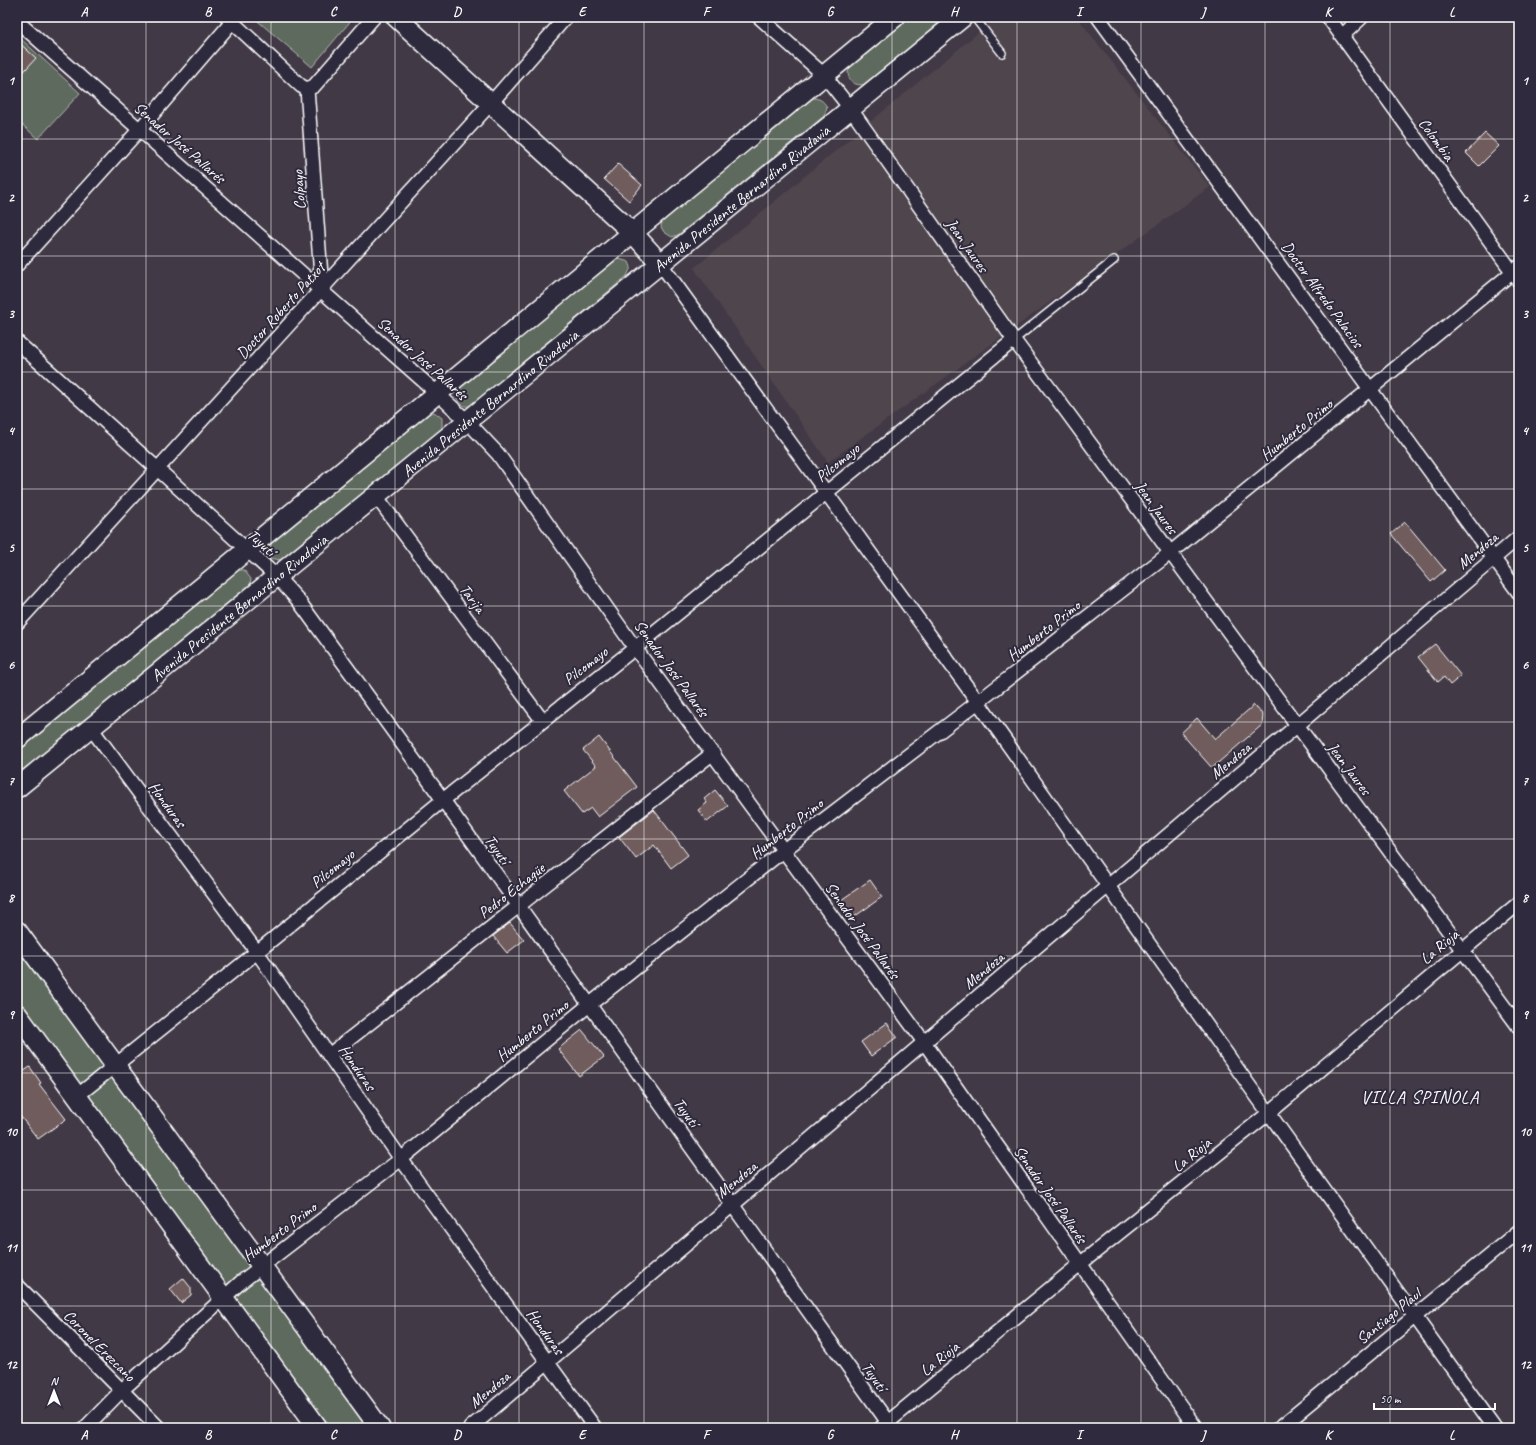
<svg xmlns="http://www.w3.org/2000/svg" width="1536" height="1445" viewBox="0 0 1536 1445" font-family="Caveat,sans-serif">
<rect width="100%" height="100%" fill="#423946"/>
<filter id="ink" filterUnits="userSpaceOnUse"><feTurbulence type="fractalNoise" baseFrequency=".025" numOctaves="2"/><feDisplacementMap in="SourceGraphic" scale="8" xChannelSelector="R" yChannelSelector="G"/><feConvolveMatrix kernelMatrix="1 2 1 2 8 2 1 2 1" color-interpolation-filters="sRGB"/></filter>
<g filter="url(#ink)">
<!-- built -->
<g fill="#50444d">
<polygon points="997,17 1077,17 1210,187 828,462 694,268"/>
<polygon points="17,703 44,729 17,752"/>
</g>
<!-- green -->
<g fill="#5f6a5e" stroke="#afb4ae">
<polygon points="253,17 354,17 312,67"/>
<path d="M908,17H947L866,84C853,88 844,77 850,65Z"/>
<polygon points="20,38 80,93 38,139 17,120 17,41"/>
<path d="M811,98C819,98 823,100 827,107L824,116L678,235L672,237L664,232L661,227L662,220Z"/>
<path d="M619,259L629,262L631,267L627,276L473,404C465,409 460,405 456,397L458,389L613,261Z"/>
<polygon points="434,412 442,418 442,429 282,560 267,558 265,553 267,547 426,414"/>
<polygon points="239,570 244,570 251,579 250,585 247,589 17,777 17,752"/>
<polygon points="17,931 380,1428 318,1428 17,1014"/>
</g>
<!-- building -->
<g fill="#6f5c5c" stroke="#fff">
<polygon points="17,41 36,58 17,79"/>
<polygon points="1485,133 1499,146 1479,166 1466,153"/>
<polygon points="618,164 642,185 629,201 604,179"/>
<polygon points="1405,522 1445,570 1431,582 1391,534"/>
<polygon points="1435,644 1461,676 1450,685 1444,677 1438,682 1418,657"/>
<polygon points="1254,705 1263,715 1262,725 1212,768 1181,733 1197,718 1215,739"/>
<polygon points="599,737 637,787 598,817 591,808 582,814 564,791 596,766 583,750"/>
<polygon points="715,790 728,806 707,822 698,810 707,803 704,799"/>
<polygon points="654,810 688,855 671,868 654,845 636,859 619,837"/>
<polygon points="870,880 882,897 854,917 841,900"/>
<polygon points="510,923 524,940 507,953 493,936"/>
<polygon points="887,1023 897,1037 871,1056 861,1042"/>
<polygon points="582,1030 604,1057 579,1076 558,1049"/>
<polygon points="30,1067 41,1083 39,1084 66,1119 38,1139 17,1112 17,1076"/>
<polygon points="183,1278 191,1288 191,1295 181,1303 170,1289"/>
</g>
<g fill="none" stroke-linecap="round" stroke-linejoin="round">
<!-- lane casing -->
<g stroke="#fff" stroke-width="10">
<g id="lane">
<polyline points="974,17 1002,53"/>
<polyline points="1014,340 1114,260"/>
</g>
</g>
<!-- street casing -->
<g stroke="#fff" stroke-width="16">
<g id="street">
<polyline points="227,17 301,86 307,89"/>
<polyline points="759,17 824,75 850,108 1014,340 1519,1027"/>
<polyline points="1098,17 1519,593"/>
<polyline points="1328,17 1519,281"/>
<polyline points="17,21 437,393 467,421 498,454 635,648 924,1042 1196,1428"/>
<polyline points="1342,36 1362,17"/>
<polyline points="307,89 322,289"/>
<polyline points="307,89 314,86 374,17"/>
<polyline points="660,263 978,702 1248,1084 1495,1428"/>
<polyline points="17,265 140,129 232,22"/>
<polyline points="17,342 276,576 298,600 443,800 892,1428"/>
<polyline points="376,496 542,720"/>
<polyline points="17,623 491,103 566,17"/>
<polyline points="91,728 257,952 401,1159 595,1428"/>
<polyline points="329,1055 713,753"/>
<polyline points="77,1096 257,952 443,800 635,648 1014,340"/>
<polyline points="17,1285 159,1428"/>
<polyline points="85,1428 122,1390 241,1282 401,1159 589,1005 784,850 978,702 1170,553 1519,267"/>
<polyline points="470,1428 1519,537"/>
<polyline points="881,1428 1080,1264 1269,1113 1519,903"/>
<polyline points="1279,1428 1519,1231"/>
</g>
</g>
<!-- secondary casing -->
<g stroke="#fff" stroke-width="22">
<g id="secondary">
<polyline points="396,17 633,233 660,263"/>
<polyline points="17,739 895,17"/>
<path id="s1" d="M17,788L963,17"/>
<polyline points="17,931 380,1428"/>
<polyline points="17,1014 318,1428"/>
</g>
</g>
<!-- lane -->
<use href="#lane" stroke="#2f2a3d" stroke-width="7"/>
<!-- street -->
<use href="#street" stroke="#2f2a3d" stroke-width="13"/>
<!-- secondary -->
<use href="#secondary" stroke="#2f2a3d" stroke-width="19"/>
</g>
</g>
<!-- grid -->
<path fill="none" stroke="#fff" stroke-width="1" stroke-opacity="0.55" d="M146,17V1428M271,17V1428M395,17V1428M519,17V1428M644,17V1428M768,17V1428M892,17V1428M1017,17V1428M1141,17V1428M1265,17V1428M1390,17V1428M17,139H1519M17,256H1519M17,372H1519M17,489H1519M17,606H1519M17,722H1519M17,839H1519M17,956H1519M17,1073H1519M17,1190H1519M17,1306H1519"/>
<g text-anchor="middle" stroke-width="4" stroke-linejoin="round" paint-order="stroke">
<!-- street labels -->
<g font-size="16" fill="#fff" stroke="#2f2a3d">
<text transform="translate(1437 139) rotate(54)" y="6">Colombia</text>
<text transform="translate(180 142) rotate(41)" y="6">Senador José Pallarés</text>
<text transform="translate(298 190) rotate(-94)" y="6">Colpayo</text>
<text dy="6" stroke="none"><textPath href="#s1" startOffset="934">Avenida Presidente Bernardino Rivadavia</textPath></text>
<text transform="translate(968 245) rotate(55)" y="6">Jean Jaures</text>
<text transform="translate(1323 294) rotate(54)" y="6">Doctor Alfredo Palacios</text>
<text transform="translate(280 310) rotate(-48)" y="6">Doctor Roberto Patxot</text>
<text transform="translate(423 358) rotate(42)" y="6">Senador José Pallarés</text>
<text dy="6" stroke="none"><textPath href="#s1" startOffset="610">Avenida Presidente Bernardino Rivadavia</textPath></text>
<text transform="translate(1296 429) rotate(-39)" y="6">Humberto Primo</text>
<text transform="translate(837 462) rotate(-39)" y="6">Pilcomayo</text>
<text transform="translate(1157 507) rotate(54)" y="6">Jean Jaures</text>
<text transform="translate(262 542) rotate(42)" y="6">Tuyutí</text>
<text transform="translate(1477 550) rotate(-40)" y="6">Mendoza</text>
<text transform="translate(473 598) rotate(53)" y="6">Tarija</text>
<text dy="6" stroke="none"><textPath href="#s1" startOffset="286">Avenida Presidente Bernardino Rivadavia</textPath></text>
<text transform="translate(1043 630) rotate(-38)" y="6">Humberto Primo</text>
<text transform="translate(585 665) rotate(-38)" y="6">Pilcomayo</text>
<text transform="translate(672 668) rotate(54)" y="6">Senador José Pallarés</text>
<text transform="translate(1230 760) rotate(-40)" y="6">Mendoza</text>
<text transform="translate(1350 768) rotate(53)" y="6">Jean Jaures</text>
<text transform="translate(168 804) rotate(54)" y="6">Honduras</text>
<text transform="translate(786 828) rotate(-38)" y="6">Humberto Primo</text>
<text transform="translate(498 849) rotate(55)" y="6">Tuyutí</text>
<text transform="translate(332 868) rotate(-39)" y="6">Pilcomayo</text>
<text transform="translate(511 890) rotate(-38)" y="6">Pedro Echagüe</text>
<text transform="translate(863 930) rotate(54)" y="6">Senador José Pallarés</text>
<text transform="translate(1439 946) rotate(-40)" y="6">La Rioja</text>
<text transform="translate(983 970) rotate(-40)" y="6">Mendoza</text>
<text transform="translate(532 1030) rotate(-39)" y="6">Humberto Primo</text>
<text transform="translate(358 1067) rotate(55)" y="6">Honduras</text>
<text transform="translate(687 1112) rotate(54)" y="6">Tuyutí</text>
<text transform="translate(1191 1154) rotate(-39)" y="6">La Rioja</text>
<text transform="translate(736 1179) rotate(-40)" y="6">Mendoza</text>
<text transform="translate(1051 1194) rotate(55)" y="6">Senador José Pallarés</text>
<text transform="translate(279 1231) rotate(-37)" y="6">Humberto Primo</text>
<text transform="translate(1388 1316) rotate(-39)" y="6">Santiago Plaul</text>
<text transform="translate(546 1331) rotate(54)" y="6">Honduras</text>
<text transform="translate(100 1345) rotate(45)" y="6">Coronel Erezcano</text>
<text transform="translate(939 1358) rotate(-39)" y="6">La Rioja</text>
<text transform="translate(875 1376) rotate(55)" y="6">Tuyutí</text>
<text transform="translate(489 1389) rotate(-40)" y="6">Mendoza</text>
</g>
<!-- quarter labels -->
<g font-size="18" letter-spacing="1" fill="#fff" stroke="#2f2a3d">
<text x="1420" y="1103">VILLA SPINOLA</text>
</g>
</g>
<!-- margin -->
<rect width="1536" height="1445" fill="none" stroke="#2f2a3d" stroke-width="44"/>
<!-- north arrow -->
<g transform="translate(54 1391)" stroke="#2f2a3d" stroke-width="3" paint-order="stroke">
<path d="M0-3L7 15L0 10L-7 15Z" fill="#ffffff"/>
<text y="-6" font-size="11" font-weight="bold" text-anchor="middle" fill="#ffffff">N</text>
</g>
<!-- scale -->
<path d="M1374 1403v6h121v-6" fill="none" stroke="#ffffff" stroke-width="2"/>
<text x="1380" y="1403" font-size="12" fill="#ffffff" stroke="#2f2a3d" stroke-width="3" paint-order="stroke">50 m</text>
<rect x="22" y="22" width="1492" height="1401" fill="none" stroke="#fff" stroke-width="1.5"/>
<g font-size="13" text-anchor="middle" font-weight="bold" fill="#fff">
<text x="84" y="16">A</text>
<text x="208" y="16">B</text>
<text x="333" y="16">C</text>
<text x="457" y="16">D</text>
<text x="582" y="16">E</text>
<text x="706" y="16">F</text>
<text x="830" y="16">G</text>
<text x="954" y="16">H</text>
<text x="1079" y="16">I</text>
<text x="1203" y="16">J</text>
<text x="1328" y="16">K</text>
<text x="1452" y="16">L</text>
<text x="11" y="85">1</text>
<text x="1525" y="85">1</text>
<text x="11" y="202">2</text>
<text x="1525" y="202">2</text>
<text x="11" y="318">3</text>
<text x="1525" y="318">3</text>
<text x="11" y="435">4</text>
<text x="1525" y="435">4</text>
<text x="11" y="552">5</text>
<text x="1525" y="552">5</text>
<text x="11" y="669">6</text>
<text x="1525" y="669">6</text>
<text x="11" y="785">7</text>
<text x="1525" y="785">7</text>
<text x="11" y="902">8</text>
<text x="1525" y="902">8</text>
<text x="11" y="1019">9</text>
<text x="1525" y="1019">9</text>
<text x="11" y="1136">10</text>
<text x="1525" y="1136">10</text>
<text x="11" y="1252">11</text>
<text x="1525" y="1252">11</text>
<text x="11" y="1369">12</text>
<text x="1525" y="1369">12</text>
<text x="84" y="1439">A</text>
<text x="208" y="1439">B</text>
<text x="333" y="1439">C</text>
<text x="457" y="1439">D</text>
<text x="582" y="1439">E</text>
<text x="706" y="1439">F</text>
<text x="830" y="1439">G</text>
<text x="954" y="1439">H</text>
<text x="1079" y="1439">I</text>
<text x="1203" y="1439">J</text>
<text x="1328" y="1439">K</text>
<text x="1452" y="1439">L</text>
</g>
</svg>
